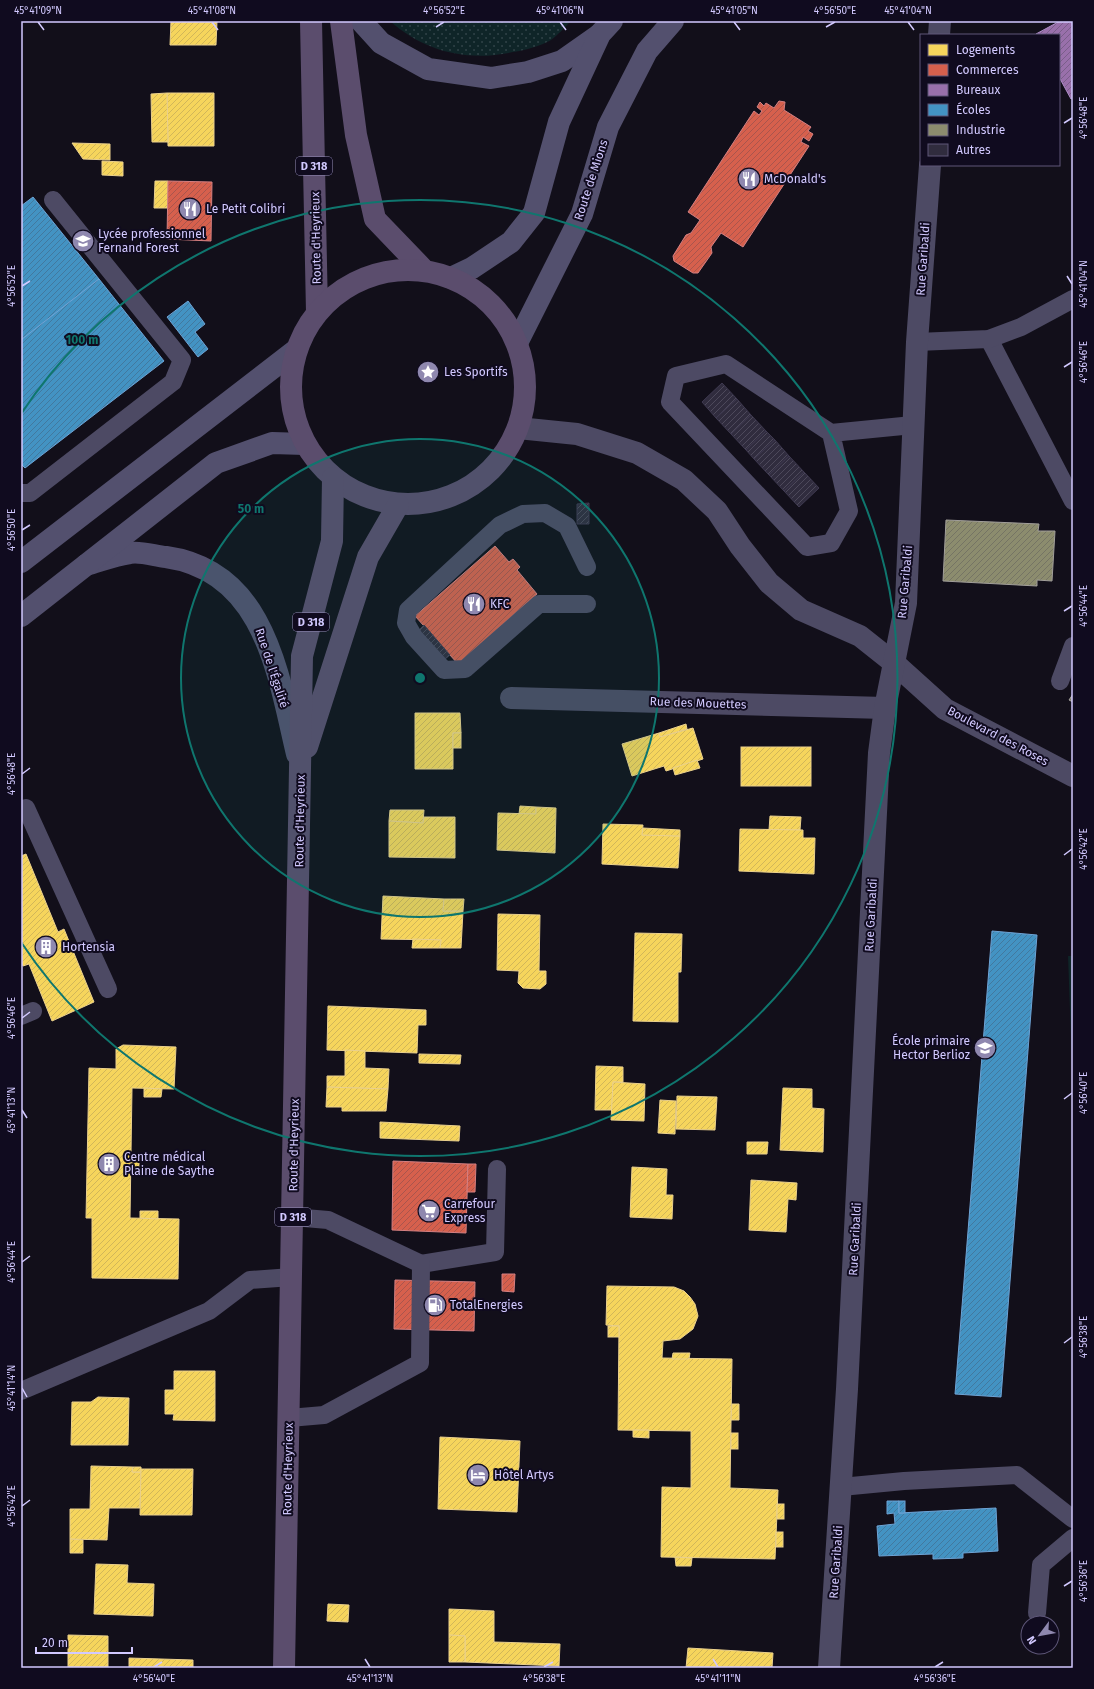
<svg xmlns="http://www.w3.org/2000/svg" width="1094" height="1689" viewBox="0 0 1094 1689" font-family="'Fira Sans',sans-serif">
<defs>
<pattern id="grass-dots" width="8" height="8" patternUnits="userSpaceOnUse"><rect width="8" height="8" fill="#0f2528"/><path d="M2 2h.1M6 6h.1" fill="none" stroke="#314348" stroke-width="1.8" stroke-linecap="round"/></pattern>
<pattern id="homes-hatch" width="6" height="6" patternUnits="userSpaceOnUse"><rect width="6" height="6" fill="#f6d55c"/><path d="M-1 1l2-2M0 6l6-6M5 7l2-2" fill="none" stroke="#d1b659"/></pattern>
<pattern id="shops-hatch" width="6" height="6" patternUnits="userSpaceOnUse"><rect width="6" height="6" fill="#d6604d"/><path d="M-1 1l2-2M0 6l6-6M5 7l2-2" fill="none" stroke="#a9554d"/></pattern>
<pattern id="offices-hatch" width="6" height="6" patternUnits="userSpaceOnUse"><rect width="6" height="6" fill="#9970ab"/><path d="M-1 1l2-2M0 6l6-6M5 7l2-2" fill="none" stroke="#7a5e8a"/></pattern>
<pattern id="schools-hatch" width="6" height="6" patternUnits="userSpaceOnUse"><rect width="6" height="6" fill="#4393c3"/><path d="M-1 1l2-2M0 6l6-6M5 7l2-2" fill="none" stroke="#42799f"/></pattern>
<pattern id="industry-hatch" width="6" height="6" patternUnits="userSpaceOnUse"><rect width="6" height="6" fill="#8c8c6e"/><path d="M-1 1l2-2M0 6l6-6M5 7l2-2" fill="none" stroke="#757464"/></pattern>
<pattern id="building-hatch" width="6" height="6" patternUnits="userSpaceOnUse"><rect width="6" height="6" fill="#302c3e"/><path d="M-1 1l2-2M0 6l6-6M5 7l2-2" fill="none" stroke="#4d495b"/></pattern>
</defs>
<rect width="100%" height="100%" fill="#120f1a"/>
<!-- grass -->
<path fill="url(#grass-dots)" d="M390,21H571C565,27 558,35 551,40C540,46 526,50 513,52C468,62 425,52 390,21Z"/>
<!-- pitch -->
<polygon fill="#0f2528" points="1068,956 1073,956 1073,1092"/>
<!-- homes -->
<g fill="url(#homes-hatch)" stroke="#ebd18d">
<polygon points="171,21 217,21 216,45 170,45"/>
<polygon points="167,93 214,93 214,146 168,146"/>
<polygon points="167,93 168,142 152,142 151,94"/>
<polygon points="72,143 110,144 110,160 83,159"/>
<polygon points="102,161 123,162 123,176 102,175"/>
<polygon points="155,181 168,181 168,208 154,208"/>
<polygon points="415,713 460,713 461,733 453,733 453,769 415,769"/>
<polygon points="686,724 687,729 660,737 659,733"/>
<polygon points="693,728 703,759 666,771 664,766 632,776 622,744 659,733 660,737"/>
<rect x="453" y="733" width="8" height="15"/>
<rect x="741" y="747" width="70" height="39"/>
<polygon points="697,760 700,768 675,775 673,768"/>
<polygon points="520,806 536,807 536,814 519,814"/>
<polygon points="536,807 556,808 555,853 497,850 498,813 536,814"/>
<polygon points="390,810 424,810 423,823 389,821"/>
<polygon points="770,816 801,817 800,830 769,830"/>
<polygon points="424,817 455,817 455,858 389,857 389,821 423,823"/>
<polygon points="603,824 643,825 642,835 680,836 678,868 602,864"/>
<polygon points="643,828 680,830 680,836 642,835"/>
<polygon points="740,829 803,830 803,838 815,838 814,874 739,871"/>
<polygon points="26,854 58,932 64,929 94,1002 52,1021 29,964 23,966 21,962 21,856"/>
<polygon points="383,896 444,899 443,911 463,911 461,948 440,948 441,940 381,939"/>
<polygon points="444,899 464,899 463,911 443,911"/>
<polygon points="498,914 540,915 539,971 546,971 546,984 540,989 523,988 518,983 519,971 497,970"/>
<polygon points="635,933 682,934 681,972 678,972 678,1022 633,1021"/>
<polygon points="413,939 441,940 440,948 412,948"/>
<polygon points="328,1006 426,1010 426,1025 418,1025 417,1053 327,1050"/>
<polygon points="123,1045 176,1047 174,1089 132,1088 130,1218 179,1219 178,1279 92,1278 92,1218 86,1218 89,1068 116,1069 116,1049"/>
<polygon points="345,1050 365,1051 365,1068 389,1069 388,1089 327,1087 327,1076 345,1076"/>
<polygon points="419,1054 461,1055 460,1064 419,1063"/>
<polygon points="596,1066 623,1067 623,1082 613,1082 612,1110 595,1110"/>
<polygon points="613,1082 645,1084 644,1121 611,1120"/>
<polygon points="327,1087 388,1089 386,1111 342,1111 342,1107 326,1107"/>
<polygon points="144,1088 162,1089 161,1097 144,1097"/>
<polygon points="783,1088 812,1089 812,1108 824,1109 823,1152 780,1150"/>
<polygon points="677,1096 717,1097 715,1130 676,1129"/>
<polygon points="660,1100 676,1101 675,1134 658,1133"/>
<polygon points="380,1122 460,1126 459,1141 380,1138"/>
<polygon points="747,1142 768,1142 767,1154 747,1154"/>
<rect x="131" y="1156" width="8" height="16"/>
<polygon points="632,1167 667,1169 666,1195 673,1195 672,1219 630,1217"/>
<polygon points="751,1180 797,1183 796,1200 788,1199 786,1232 749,1230"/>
<polygon points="140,1211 158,1211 158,1219 140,1218"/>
<polygon points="607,1286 674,1287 684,1291 690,1297 695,1304 698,1316 693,1329 680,1339 663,1341 662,1358 732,1359 730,1488 778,1490 775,1559 661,1557 662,1487 691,1488 691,1431 618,1430 619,1326 606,1325"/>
<rect x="608" y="1326" width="11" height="11"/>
<polygon points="673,1353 690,1353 689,1359 672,1359"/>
<polygon points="174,1371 215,1371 215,1421 173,1420 174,1414 165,1414 165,1390 174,1390"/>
<polygon points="98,1397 129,1398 128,1445 71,1445 72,1402 91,1402"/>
<polygon points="732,1404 739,1404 739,1420 731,1420"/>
<polygon points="633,1430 649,1430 649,1438 633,1437"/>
<rect x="731" y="1433" width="7" height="16"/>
<polygon points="440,1437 520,1441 517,1512 438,1509"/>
<polygon points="91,1466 133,1467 132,1472 141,1472 140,1508 109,1508 107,1540 70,1539 70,1509 90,1509"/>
<polygon points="133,1467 141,1467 141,1472 132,1472"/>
<polygon points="141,1469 193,1469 192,1515 140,1515"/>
<rect x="777" y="1504" width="7" height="15"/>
<rect x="776" y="1532" width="7" height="15"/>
<polygon points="70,1539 83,1540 83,1553 70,1553"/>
<polygon points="675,1557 692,1558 691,1566 676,1566"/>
<polygon points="96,1564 128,1565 127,1583 154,1584 153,1616 94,1614"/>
<polygon points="328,1604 349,1605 348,1622 327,1621"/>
<polygon points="449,1609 494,1611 494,1642 560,1644 559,1666 465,1662 465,1636 449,1635"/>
<polygon points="68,1635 108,1636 108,1668 68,1668"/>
<polygon points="449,1635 465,1636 465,1662 449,1662"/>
<polygon points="688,1648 773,1653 772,1668 686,1668"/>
<polygon points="129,1658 193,1660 193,1668 129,1668"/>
</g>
<!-- shops -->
<g fill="url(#shops-hatch)" stroke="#d58082">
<polygon points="779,101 785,102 784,110 811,127 808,131 813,134 809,141 803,137 801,142 809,146 743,247 721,233 711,247 712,253 698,273 693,273 674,261 673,256 686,235 691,233 700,220 688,212 754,111 759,115 762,111 757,107 760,102 764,106 766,103 774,108"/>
<polygon points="168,181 212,182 211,241 167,239"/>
<polygon points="495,546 509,562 513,559 520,567 517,570 537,594 458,664 415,616"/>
<polygon points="393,1161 468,1164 466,1233 392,1230"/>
<polygon points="468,1164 476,1164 475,1192 467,1192"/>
<polygon points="502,1274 515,1274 514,1292 502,1291"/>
<polygon points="395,1280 475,1282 474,1331 394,1329"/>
</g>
<!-- offices -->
<polygon fill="url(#offices-hatch)" stroke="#aa8bc4" points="1060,21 1073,21 1073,98 1071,99 1059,77 1059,35 1036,34"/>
<!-- schools -->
<g fill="url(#schools-hatch)" stroke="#6ea3d5">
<polygon points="33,197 99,279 21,340 21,206"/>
<polygon points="99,279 164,361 25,468 21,464 21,340"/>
<polygon points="188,301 205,324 195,332 208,349 198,357 167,317"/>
<polygon points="992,931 1037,935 1001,1397 955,1394"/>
<polygon points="887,1501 899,1501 899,1513 996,1508 998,1551 963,1553 963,1558 933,1559 933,1554 879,1556 877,1526 895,1524 894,1513 887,1514"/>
<rect x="899" y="1501" width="6" height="12"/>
</g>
<!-- industry -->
<g fill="url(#industry-hatch)" stroke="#a19e9a">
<polygon points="946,520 1039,524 1038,531 1055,531 1052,581 1037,580 1037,586 943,581"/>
<polygon points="1073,694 1073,702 1069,700"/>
</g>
<!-- building -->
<g fill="url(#building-hatch)" stroke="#3e3950">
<polygon points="722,383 737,399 716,418 702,402"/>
<polygon points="737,399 751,415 731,434 716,418"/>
<polygon points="751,415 766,431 746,450 731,434"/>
<polygon points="766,431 775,440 754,459 746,450"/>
<polygon points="775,440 789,456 769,475 754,459"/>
<polygon points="789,456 804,472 784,491 769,475"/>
<polygon points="804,472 819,488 799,507 784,491"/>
<polygon points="589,503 589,524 577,524 577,504"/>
<polygon points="424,625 450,655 444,660 418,631"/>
</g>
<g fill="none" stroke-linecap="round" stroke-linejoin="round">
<!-- lane -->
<g stroke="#4d4a64" stroke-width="18">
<polyline points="989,339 1073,501"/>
<polyline points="917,342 989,339 1021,327 1073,299"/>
<polyline points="831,433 849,511 831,543 807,547 670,402 676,376 726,364 831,433 913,425"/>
<polyline points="21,493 30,493 173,382 182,360 53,200"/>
<polyline points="587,604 539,604 465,669 444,670 414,637 406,623 408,610 500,525 523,514 545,513 567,526 587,567"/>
<polyline points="1060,681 1073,646"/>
<polyline points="21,810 26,808 108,989"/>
<polyline points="21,1016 33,1011"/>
<polyline points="421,1264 495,1252 497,1169"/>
<polyline points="21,1391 209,1311 250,1280 292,1277"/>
<polyline points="289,1418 324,1415 420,1363 421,1264 328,1220 293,1217"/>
<polyline points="841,1487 904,1481 1017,1475 1073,1519"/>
<polyline points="1037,1613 1041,1565 1073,1538"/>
</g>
<!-- street -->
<g stroke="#4d4a64" stroke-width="22">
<polyline points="939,35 940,21"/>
<polyline points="518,428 577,434 637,453 684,480 717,511 740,546 769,583 801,610 860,636 894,663 945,709 1073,776"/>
<polyline points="511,698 885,708"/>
<polyline points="829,1668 847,1389 879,753 885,708 906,603 917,342 930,165"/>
</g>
<!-- secondary -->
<g stroke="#53506e" stroke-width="22">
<polyline points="361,21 381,43 428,69 491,78 528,72 562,61 599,35"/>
<polyline points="451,278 472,268 511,242 534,213 559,122 600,34 612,21"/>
<polyline points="517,343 582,214 608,127 647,51 673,21"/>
<polyline points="21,562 296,350"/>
<path d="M86,565C100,561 115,555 130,553C141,551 155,556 166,557C265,571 278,674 297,754"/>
<polyline points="21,616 216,463 272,443 305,444"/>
</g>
<!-- primary -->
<g stroke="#5b4d6d" stroke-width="22">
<polyline points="311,21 317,312"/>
<polyline points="341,21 356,135 375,219 424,270"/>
<circle cx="408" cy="387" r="117"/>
<polyline points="307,747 368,557 398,505"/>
<polyline points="284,1668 302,656 332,541 333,478"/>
</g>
</g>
<!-- ticks -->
<path fill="none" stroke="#d2c9ff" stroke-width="1.5" d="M38,22L44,30M212,22L218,30M560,22L566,30M734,22L740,30M908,22L914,30M436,27L444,22M826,27L835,22M1064,123L1072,118M1067,276L1072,284M22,286L30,281M1064,367L1072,362M22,530L30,525M1064,611L1072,606M22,774L30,768M1064,855L1072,849M22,1018L30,1012M1064,1099L1072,1093M22,1110L27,1118M22,1262L30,1256M1064,1343L1072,1337M22,1388L27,1397M22,1506L30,1500M1064,1586L1072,1581M365,1659L370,1667M713,1659L718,1667M154,1667L162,1662M544,1667L553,1662M935,1667L943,1662"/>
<!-- distance rings -->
<circle cx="420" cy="678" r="239" fill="#0f766e" fill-opacity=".12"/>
<g fill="none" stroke="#0f766e" stroke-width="2">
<circle cx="420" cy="678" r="239"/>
<path d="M21 414A478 478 0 1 1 21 942"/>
</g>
<!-- icons -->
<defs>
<g id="restaurant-disc" transform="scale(1.15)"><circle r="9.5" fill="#8f88af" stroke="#100b1f"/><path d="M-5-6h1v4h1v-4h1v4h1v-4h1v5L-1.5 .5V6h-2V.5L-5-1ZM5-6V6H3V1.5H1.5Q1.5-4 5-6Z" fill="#fff"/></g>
<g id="school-disc" transform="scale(1.15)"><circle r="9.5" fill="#8f88af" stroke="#100b1f"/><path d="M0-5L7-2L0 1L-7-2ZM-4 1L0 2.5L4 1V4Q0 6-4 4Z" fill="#fff"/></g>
<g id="sight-disc" transform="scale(1.15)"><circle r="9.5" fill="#8f88af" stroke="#100b1f"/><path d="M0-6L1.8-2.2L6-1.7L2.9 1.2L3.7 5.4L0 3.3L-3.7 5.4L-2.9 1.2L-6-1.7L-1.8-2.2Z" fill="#fff"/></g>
<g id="building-disc" transform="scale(1.15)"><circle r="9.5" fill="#8f88af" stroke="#100b1f"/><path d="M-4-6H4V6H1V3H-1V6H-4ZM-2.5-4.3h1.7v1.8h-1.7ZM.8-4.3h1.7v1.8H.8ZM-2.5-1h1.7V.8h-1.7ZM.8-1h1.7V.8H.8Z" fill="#fff"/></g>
<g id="supermarket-disc" transform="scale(1.15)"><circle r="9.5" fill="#8f88af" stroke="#100b1f"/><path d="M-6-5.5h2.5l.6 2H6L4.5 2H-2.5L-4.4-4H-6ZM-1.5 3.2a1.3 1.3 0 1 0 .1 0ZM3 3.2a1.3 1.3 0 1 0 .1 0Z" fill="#fff"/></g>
<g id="fuel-disc" transform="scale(1.15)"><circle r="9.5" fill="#8f88af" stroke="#100b1f"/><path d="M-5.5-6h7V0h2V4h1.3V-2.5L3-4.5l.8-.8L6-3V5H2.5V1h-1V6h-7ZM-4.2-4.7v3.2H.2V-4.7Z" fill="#fff"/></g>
<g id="hotel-disc" transform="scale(1.15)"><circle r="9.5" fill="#8f88af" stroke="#100b1f"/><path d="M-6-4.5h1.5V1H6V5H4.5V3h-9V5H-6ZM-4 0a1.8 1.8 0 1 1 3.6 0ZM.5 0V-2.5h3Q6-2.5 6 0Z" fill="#fff"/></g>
</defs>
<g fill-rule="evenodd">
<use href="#restaurant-disc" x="749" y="179"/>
<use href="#restaurant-disc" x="190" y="209"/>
<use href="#school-disc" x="83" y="241"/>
<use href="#sight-disc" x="428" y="372"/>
<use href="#restaurant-disc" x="474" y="604"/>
<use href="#building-disc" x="46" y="947"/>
<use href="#school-disc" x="985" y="1048"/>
<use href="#building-disc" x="109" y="1164"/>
<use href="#supermarket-disc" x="429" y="1211"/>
<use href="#fuel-disc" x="435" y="1305"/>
<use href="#hotel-disc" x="478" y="1475"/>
</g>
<g text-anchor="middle" stroke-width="4" stroke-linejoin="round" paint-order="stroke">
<!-- shield labels -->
<g fill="#100b1f" stroke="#9890bc" stroke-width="1">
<rect x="296" y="157" width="36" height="18" rx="3"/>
<rect x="293" y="613" width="36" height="18" rx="3"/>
<rect x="275" y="1208" width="36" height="18" rx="3"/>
</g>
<g font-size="11" font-weight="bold" fill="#d2c9ff">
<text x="314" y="170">D 318</text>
<text x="311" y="626">D 318</text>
<text x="293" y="1221">D 318</text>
</g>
<!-- poi labels -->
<g font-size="12" fill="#d2c9ff" stroke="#100b1f" text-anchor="start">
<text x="764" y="183">McDonald's</text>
<text x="206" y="213">Le Petit Colibri</text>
<text x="98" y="238">Lycée professionnel<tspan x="98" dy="14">Fernand Forest</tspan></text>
<text x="444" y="376">Les Sportifs</text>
<text x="490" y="608">KFC</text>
<text x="62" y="951">Hortensia</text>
<text x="970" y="1045" text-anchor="end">École primaire<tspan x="970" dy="14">Hector Berlioz</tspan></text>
<text x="124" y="1161">Centre médical<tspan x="124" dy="14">Plaine de Saythe</tspan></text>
<text x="444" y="1208">Carrefour<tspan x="444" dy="14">Express</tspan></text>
<text x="450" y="1309">TotalEnergies</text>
<text x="494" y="1479">Hôtel Artys</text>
</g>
<!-- street labels -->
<g font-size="12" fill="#d2c9ff" stroke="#100b1f">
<text transform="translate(591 180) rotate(-72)" y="4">Route de Mions</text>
<text transform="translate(316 238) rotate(-91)" y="4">Route d'Heyrieux</text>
<text transform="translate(923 259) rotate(-86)" y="4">Rue Garibaldi</text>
<text transform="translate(905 582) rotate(-85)" y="4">Rue Garibaldi</text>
<text transform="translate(272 668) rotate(72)" y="4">Rue de l'Égalité</text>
<text transform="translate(698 703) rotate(2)" y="4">Rue des Mouettes</text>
<text transform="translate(998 736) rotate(28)" y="4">Boulevard des Roses</text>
<text transform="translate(300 821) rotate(-89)" y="4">Route d'Heyrieux</text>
<text transform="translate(871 915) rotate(-87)" y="4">Rue Garibaldi</text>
<text transform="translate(294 1145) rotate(-89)" y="4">Route d'Heyrieux</text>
<text transform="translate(855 1239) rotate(-87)" y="4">Rue Garibaldi</text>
<text transform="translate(288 1469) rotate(-89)" y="4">Route d'Heyrieux</text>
<text transform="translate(836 1562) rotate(-86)" y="4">Rue Garibaldi</text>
</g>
</g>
<circle cx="420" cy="678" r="6" fill="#0f766e" stroke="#100b1f" stroke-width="2"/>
<g font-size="12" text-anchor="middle" font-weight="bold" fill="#0f766e" stroke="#100b1f" stroke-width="4" stroke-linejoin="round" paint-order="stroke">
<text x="82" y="344">100 m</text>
<text x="251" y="513">50 m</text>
</g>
<!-- border -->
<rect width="1094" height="1689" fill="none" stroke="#100b1f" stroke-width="44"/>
<!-- legend -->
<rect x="920" y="34" width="140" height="132" fill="#100b1f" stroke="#5e5779"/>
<rect x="928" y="44" width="20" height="12" fill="#f6d55c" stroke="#5e5779"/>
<text x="956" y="54" font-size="12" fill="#d2c9ff">Logements</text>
<rect x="928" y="64" width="20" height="12" fill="#d6604d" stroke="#5e5779"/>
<text x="956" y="74" font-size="12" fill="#d2c9ff">Commerces</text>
<rect x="928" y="84" width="20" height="12" fill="#9970ab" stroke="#5e5779"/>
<text x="956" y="94" font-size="12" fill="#d2c9ff">Bureaux</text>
<rect x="928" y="104" width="20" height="12" fill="#4393c3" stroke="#5e5779"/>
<text x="956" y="114" font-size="12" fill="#d2c9ff">Écoles</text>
<rect x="928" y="124" width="20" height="12" fill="#8c8c6e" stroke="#5e5779"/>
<text x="956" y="134" font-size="12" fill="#d2c9ff">Industrie</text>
<rect x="928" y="144" width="20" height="12" fill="#302c3e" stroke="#5e5779"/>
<text x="956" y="154" font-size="12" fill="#d2c9ff">Autres</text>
<!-- north arrow -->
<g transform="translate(1040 1635) rotate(238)"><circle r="19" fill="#100b1f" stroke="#5e5779"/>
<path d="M0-3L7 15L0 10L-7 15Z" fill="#8f88af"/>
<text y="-6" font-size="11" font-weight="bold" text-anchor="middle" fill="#d2c9ff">N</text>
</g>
<!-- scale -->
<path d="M36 1647v6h96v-6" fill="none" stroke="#d2c9ff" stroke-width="2"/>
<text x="42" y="1647" font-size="12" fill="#d2c9ff" stroke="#100b1f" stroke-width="3" paint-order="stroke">20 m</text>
<rect x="22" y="22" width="1050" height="1645" fill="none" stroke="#d2c9ff" stroke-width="1.5"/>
<g font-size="10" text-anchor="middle" fill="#d2c9ff">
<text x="38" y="14">45°41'09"N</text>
<text x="212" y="14">45°41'08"N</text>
<text x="444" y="14">4°56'52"E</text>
<text x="560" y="14">45°41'06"N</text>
<text x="734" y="14">45°41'05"N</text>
<text x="835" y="14">4°56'50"E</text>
<text x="908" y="14">45°41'04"N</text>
<text transform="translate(1083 118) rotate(-90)" y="4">4°56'48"E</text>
<text transform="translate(1083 284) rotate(-90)" y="4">45°41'04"N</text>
<text transform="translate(11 286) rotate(-90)" y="4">4°56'52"E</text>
<text transform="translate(1083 362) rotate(-90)" y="4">4°56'46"E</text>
<text transform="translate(11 530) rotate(-90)" y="4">4°56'50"E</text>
<text transform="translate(1083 606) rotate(-90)" y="4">4°56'44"E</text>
<text transform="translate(11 774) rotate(-90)" y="4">4°56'48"E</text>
<text transform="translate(1083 849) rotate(-90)" y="4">4°56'42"E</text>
<text transform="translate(11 1018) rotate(-90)" y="4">4°56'46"E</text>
<text transform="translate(1083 1093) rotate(-90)" y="4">4°56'40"E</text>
<text transform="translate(11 1110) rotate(-90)" y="4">45°41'13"N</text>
<text transform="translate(11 1262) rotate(-90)" y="4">4°56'44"E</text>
<text transform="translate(1083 1337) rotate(-90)" y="4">4°56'38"E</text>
<text transform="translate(11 1388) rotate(-90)" y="4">45°41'14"N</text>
<text transform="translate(11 1506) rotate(-90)" y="4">4°56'42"E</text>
<text transform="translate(1083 1581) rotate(-90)" y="4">4°56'36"E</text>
<text x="154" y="1682">4°56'40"E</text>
<text x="370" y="1682">45°41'13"N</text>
<text x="544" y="1682">4°56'38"E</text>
<text x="718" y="1682">45°41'11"N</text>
<text x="935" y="1682">4°56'36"E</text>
</g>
</svg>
